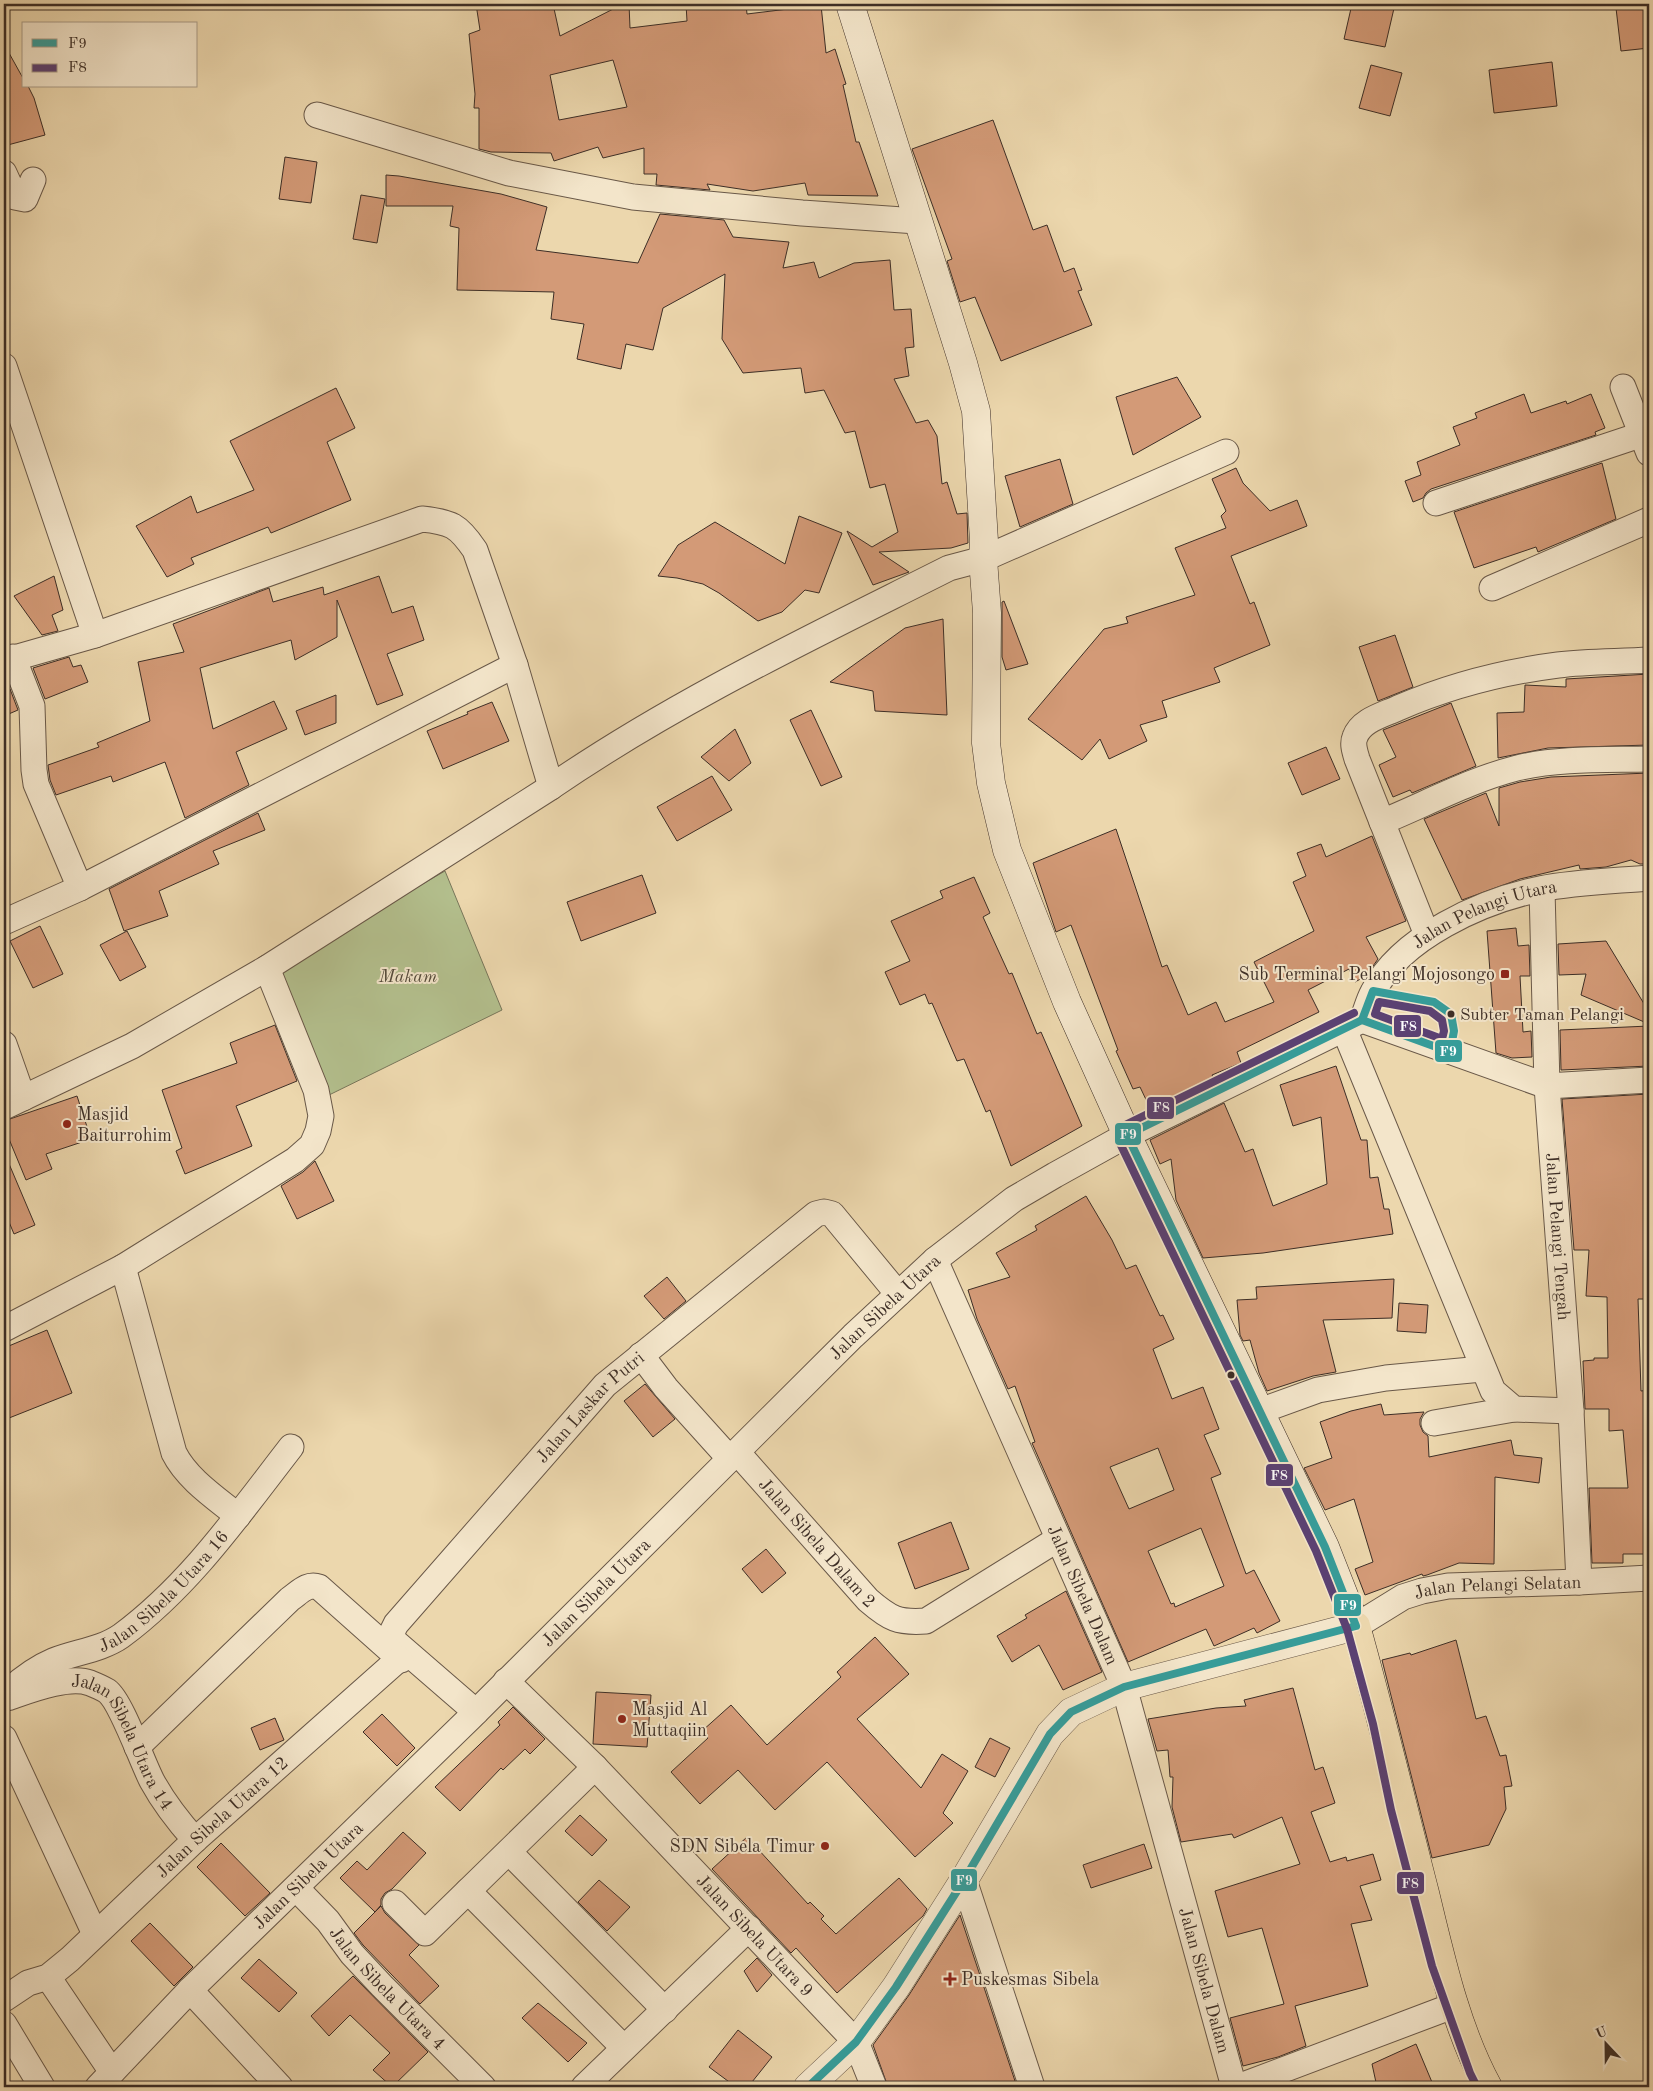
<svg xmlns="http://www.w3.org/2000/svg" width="1653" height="2091" viewBox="0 0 1653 2091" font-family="'Old Standard TT',serif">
<rect width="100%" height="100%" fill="#ecd7ad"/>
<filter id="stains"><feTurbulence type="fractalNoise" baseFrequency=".004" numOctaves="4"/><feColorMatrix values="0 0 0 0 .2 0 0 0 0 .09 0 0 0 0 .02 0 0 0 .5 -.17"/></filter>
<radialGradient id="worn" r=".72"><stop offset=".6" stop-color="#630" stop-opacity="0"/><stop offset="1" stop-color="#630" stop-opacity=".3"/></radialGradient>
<!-- green -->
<polygon fill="#b3bf8d" stroke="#78765a" points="445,871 502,1010 327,1096 272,971"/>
<!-- building -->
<g fill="#d39a77" stroke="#3d2e26" fill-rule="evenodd">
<path d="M476,4H553L560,36L623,4H629L630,28L687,21L686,4H746L747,14L821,5L826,53L835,49L846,84L843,85L856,142H859L878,196L808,195L805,183L753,191L707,184L710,190L656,185L657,174H644V148L603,158L598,147L554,161L551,153L491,152L479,149V108H474L475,94L469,34L480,30ZM613,60L627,107L559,120L550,75Z"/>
<polygon points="1352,4 1395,4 1385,47 1344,39"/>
<polygon points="1643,5 1645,19 1649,19 1649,48 1621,51 1616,8"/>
<polygon points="4,44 24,80 24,86 28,86 34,98 45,135 4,146"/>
<polygon points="1552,62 1557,106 1494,113 1489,70"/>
<polygon points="1371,65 1402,73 1390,116 1359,108"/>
<polygon points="993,120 1033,230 1047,225 1064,272 1074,268 1082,290 1078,291 1092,325 1001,361 975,297 960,302 947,261 952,259 912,149"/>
<polygon points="285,157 317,162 311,203 279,199"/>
<polygon points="386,175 399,176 501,194 547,207 536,250 638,263 660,214 724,220 733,237 789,242 783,268 814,262 819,278 854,263 890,260 894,310 911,309 914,347 905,348 909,376 894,379 916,423 928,420 937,436 942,484 947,482 957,514 967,513 968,543 951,548 879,552 909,572 873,585 847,531 872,547 898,532 885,484 870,488 855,431 845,433 824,390 805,393 801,368 743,373 722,339 725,274 663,308 653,350 626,344 621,369 577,359 584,324 551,319 554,292 457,290 459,228 450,226 453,206 386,206"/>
<polygon points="361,195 385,199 377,243 353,239"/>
<polygon points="1177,377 1201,417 1133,455 1116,397"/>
<polygon points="336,388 355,428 327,442 351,500 271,533 268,527 191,558 194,564 167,577 136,526 191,496 197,513 254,490 230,441"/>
<polygon points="1524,394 1531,413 1566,401 1567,404 1591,394 1605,428 1595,432 1596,435 1431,489 1426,493 1423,498 1413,502 1405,481 1421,475 1417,462 1460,445 1453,427 1477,418 1475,413"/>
<polygon points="1060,459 1073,504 1020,527 1005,476"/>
<polygon points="1602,463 1616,519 1538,552 1536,547 1474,568 1454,512"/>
<polygon points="1236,468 1243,483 1270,511 1297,500 1307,526 1231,556 1250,604 1254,602 1270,645 1214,668 1220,682 1162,701 1167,717 1140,725 1147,741 1109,759 1100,739 1082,760 1028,719 1104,629 1128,623 1126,617 1195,595 1175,548 1226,528 1221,516 1226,511 1212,479"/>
<polygon points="799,516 842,533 819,593 805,590 782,612 758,621 719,593 703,584 677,578 658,576 678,545 715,522 785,564"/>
<polygon points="54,576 63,610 52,615 58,631 42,635 14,596"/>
<polygon points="379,576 392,613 413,606 424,640 387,654 403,695 377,705 337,600 337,637 295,660 291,640 200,668 213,729 274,701 287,729 236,752 249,785 185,818 165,762 113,782 111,776 56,795 50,780 48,765 99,747 97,743 150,721 138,662 184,652 173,624 269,588 273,602 323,587 324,595"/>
<polygon points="1004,601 1028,664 1006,670 1002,657 1002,602"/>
<polygon points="943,619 947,715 875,711 873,691 830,682 905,628"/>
<polygon points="1395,635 1413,687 1378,701 1359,647"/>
<polygon points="69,657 73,667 81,665 88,682 45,699 33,668"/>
<polygon points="1649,674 1649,745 1548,748 1498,758 1497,713 1524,712 1525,685 1566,687 1566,679"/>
<polygon points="10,689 18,710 4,716 4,691"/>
<polygon points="336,695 336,723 305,735 296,711"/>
<polygon points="492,702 509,741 443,769 427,731 468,714 467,712"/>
<polygon points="1451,703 1476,766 1412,793 1410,790 1393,797 1379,765 1396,757 1383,730"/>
<polygon points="811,710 842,777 821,786 790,720"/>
<polygon points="735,729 751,763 729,781 701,757"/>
<polygon points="1326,747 1340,779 1302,795 1288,763"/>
<polygon points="1649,773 1649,864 1640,864 1631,860 1606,867 1580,869 1579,865 1520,879 1462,900 1424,819 1486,793 1499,826 1499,788 1520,782 1551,777"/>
<polygon points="712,776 732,810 677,841 657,807"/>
<polygon points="258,813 265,830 213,851 219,864 159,891 168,916 124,931 109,889"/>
<polygon points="1116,829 1162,967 1167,965 1188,1015 1216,1002 1225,1022 1274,1002 1254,962 1314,931 1293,882 1306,876 1297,853 1321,844 1326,857 1372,836 1406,921 1366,937 1378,959 1366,976 1355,982 1349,969 1308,990 1319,1012 1237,1052 1241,1063 1212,1075 1213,1077 1150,1108 1140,1087 1133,1089 1116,1051 1118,1050 1071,925 1056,932 1033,863"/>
<polygon points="642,875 656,913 581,941 567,902"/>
<polygon points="974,877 990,913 983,917 1009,974 1012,973 1037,1034 1041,1032 1082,1126 1011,1166 990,1110 986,1112 964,1059 957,1061 932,1003 929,1004 925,994 900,1005 885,972 910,961 891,921 943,898 940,891"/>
<polygon points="40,926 63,974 33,988 10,941"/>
<polygon points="1516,928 1518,946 1529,945 1530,976 1520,976 1523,1032 1531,1031 1532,1057 1512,1058 1496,1053 1487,931"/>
<polygon points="127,931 146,967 120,981 100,945"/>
<polygon points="1606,941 1649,1012 1649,1024 1581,995 1586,974 1559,975 1558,944"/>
<polygon points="275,1025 297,1081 236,1106 252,1146 185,1174 176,1151 182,1148 162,1090 237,1063 230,1043"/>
<polygon points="1649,1026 1649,1066 1561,1070 1560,1030"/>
<polygon points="1336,1066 1361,1140 1367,1140 1370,1178 1378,1177 1384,1209 1389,1209 1393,1234 1263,1253 1203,1258 1176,1200 1171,1159 1160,1164 1150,1140 1224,1103 1245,1152 1253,1149 1273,1206 1327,1184 1321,1117 1293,1126 1280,1085"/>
<polygon points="1649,1094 1649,1198 1645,1299 1638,1299 1641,1391 1649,1390 1649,1554 1623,1554 1623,1563 1592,1563 1589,1488 1628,1488 1623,1430 1609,1431 1609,1409 1585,1409 1583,1361 1594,1360 1594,1358 1608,1358 1607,1297 1586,1296 1589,1250 1574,1250 1562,1099"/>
<polygon points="77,1096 91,1139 46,1154 52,1169 26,1180 4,1127 4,1121"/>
<polygon points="4,1152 35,1225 14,1234 4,1210"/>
<polygon points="315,1161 334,1201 297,1219 281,1186 303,1172"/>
<path d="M1086,1196L1112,1240L1126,1269L1136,1265L1160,1316L1163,1315L1174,1339L1153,1349L1172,1399L1203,1387L1219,1429L1204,1435L1221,1474L1211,1478L1246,1574L1254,1570L1280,1621L1257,1633L1254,1628L1214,1646L1206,1629L1128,1662L1032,1443L1035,1442L1015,1386L1008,1389L977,1319L968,1290L1010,1277L996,1253L1037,1230L1035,1226ZM1158,1448L1174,1490L1129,1509L1110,1467ZM1201,1528L1224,1586L1175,1607L1174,1603L1171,1604L1148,1551Z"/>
<polygon points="667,1277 686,1301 664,1319 644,1296"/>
<polygon points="1394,1279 1392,1318 1323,1320 1336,1372 1313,1376 1267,1391 1259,1373 1250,1340 1243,1341 1240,1335 1237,1300 1257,1299 1256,1287"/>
<polygon points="1399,1303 1428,1305 1426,1333 1397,1331"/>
<polygon points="47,1330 72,1393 4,1420 4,1348"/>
<polygon points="645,1384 675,1419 653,1437 624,1401"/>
<polygon points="1381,1404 1384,1415 1424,1412 1420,1419 1420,1425 1423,1432 1428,1436 1429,1457 1511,1440 1514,1455 1542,1458 1539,1483 1495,1477 1494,1564 1459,1563 1427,1575 1423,1576 1422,1574 1365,1595 1355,1569 1373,1562 1354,1499 1325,1510 1304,1468 1332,1458 1320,1422 1351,1411"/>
<polygon points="951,1522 969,1569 915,1589 898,1543"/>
<polygon points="766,1549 786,1573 762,1593 742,1569"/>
<polygon points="1066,1591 1102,1672 1063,1690 1039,1645 1012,1662 997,1636 1027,1618 1025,1615"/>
<polygon points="875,1637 909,1674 857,1719 921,1788 942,1754 968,1771 943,1813 953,1823 915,1857 827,1762 775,1810 738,1770 700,1804 671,1772 708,1738 702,1731 731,1705 767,1745 841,1677 837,1672"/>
<polygon points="1456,1640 1476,1719 1486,1716 1500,1756 1506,1755 1512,1786 1504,1787 1506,1809 1489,1845 1432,1858 1382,1660 1410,1653 1411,1655"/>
<polygon points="1293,1688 1315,1770 1323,1767 1335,1803 1311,1812 1330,1862 1346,1857 1347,1861 1373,1854 1381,1880 1360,1886 1372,1920 1351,1924 1368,1986 1295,2006 1306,2046 1278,2057 1243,2066 1230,2018 1284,2004 1262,1928 1228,1937 1215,1891 1300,1864 1282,1817 1234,1838 1232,1834 1181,1842 1172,1807 1173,1777 1170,1777 1168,1750 1157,1751 1148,1719 1216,1708 1246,1706 1244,1700"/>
<polygon points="596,1692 651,1695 647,1747 593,1744"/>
<polygon points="513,1707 545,1739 530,1754 525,1749 503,1770 501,1768 460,1811 435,1787 500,1725 498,1722"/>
<polygon points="382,1714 415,1748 397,1766 363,1732"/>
<polygon points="275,1718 284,1740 260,1750 251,1728"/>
<polygon points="990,1738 1010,1748 995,1777 975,1767"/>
<polygon points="580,1815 607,1840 592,1856 565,1831"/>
<polygon points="403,1832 426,1853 392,1889 385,1893 381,1899 381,1905 375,1912 340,1878 357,1861 367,1870"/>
<polygon points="747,1837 808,1904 810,1902 824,1916 821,1919 836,1934 899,1878 927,1909 923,1916 837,1993 796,1948 791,1953 712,1869"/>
<polygon points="221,1843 270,1893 245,1916 197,1867"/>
<polygon points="1144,1844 1152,1868 1091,1888 1083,1865"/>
<polygon points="599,1880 630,1907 607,1931 578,1902"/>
<polygon points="381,1906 385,1913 419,1945 409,1955 439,1986 420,2004 363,1945 354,1933"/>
<polygon points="960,1915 1017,2087 888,2087 873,2045 909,1995"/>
<polygon points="150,1923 193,1967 174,1986 131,1941"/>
<polygon points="757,1958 772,1975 757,1992 744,1971"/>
<polygon points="259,1959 297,1993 279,2012 241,1978"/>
<polygon points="353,1976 428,2052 392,2087 373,2070 390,2053 350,2015 329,2036 311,2016"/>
<polygon points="538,2003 587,2043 568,2062 522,2018"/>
<polygon points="738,2030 772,2057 748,2087 736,2087 709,2067"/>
<polygon points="1416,2044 1434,2087 1377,2087 1372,2064"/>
</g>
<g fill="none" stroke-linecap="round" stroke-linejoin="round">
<!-- minor casing -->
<g stroke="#695848" stroke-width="27">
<g id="minor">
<polyline points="317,115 509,173 633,197 802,213 917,221"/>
<polyline points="4,173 15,197 25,199 33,180"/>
<polyline points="4,366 95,635"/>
<polyline points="1623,387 1649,453"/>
<polyline points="1436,503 1643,434 1649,428"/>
<polyline points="1492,588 1649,520"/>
<polyline points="13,657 32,706 34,770 36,784 80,888"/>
<path d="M4,661L95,635L422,519C451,522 458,525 475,550L515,665L551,787"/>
<path d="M1382,822C1426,804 1470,780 1517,768C1559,758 1606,760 1649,759"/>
<path id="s1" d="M1542,889L1547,1086L1571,1411L1579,1582"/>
<polyline points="4,922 80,888 515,665"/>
<path d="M1427,935L1357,759C1355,752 1352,744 1355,737C1361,720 1383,715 1398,708C1449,686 1503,672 1558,665C1588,661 1619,662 1649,660"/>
<path id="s2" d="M1362,1020C1366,1011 1368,1001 1373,992C1401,937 1482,901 1540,889C1575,882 1613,881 1649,878"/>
<polyline points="1344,1029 1493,1391 1514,1409 1571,1411"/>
<polyline points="4,1044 23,1098"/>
<path d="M4,1107L132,1046L267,968L551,787C676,701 814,636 949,568L983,559L1226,452"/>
<path id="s3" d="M935,1260L1124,1687L1234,2087"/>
<path d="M123,1267L174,1453C187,1479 216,1498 238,1516"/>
<polyline points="4,1329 123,1267 295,1160 312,1145 318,1131 321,1116 316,1090 267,968"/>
<polyline points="641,1355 666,1388 730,1459"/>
<polyline points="1260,1411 1318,1390 1386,1378 1482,1369"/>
<polyline points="1434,1423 1514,1409"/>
<path id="s4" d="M737,1452L868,1600C890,1619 898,1623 926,1621L1058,1539"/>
<path id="s5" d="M1356,1626L1403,1597L1422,1591L1448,1586L1579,1582L1649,1578"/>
<path id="s6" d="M506,1681L595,1767L856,2042L874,2087"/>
<path id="s7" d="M4,1695C19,1681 34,1669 53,1661C75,1652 101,1650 121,1636C190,1585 239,1514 291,1447"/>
<path id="s8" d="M7,1698C28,1691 68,1675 90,1683C95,1685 102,1688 107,1691C121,1701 142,1762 152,1781C164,1803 178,1821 195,1840"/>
<path id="s9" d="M476,1712L394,1641L392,1632L396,1624L605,1385L816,1214L824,1212L832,1214L898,1294"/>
<polyline points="4,1738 95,1934"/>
<path d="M137,1747L290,1599C300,1592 307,1583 319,1587L401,1660"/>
<polyline points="509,1852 665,2010"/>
<polyline points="964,1880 1032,2087"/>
<path id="s10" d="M296,1888L328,1921L352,1954L382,1986L483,2087"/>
<polyline points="468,1891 624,2048"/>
<polyline points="395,1903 425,1933 595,1767"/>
<polyline points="48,1977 112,2072"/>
<polyline points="190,1990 280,2087"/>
<path id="s11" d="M4,1999L28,1983L48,1977L70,1959L195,1840L399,1659"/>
<polyline points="4,2024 42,2087"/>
<path id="s12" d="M98,2087L190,1990L470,1718L853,1336L935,1260L1014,1199L1055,1175L1127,1135L1362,1020L1547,1086L1649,1080"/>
<polyline points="584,2087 749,1928"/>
<polyline points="1238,2087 1455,2005"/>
</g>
</g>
<!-- tertiary casing -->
<g stroke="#695848" stroke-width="29">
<polyline id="tertiary" points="808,2087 856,2042 896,1987 964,1880 1050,1734 1071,1712 1124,1687 1356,1626"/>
</g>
<!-- secondary casing -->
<g stroke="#3d2e26" stroke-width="29">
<polyline id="secondary" points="850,4 963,363 976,411 984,541 983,559 987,613 986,743 991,783 1007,850 1067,1002 1127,1135 1325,1547 1356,1626"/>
</g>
<!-- primary casing -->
<g stroke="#3d2e26" stroke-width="29">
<path id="primary" d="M1356,1626C1381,1715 1402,1804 1425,1893C1441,1959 1456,2028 1488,2087"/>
</g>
<!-- minor -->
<use href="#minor" stroke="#f3e5ca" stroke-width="25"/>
<!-- tertiary -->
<use href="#tertiary" stroke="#f3e5ca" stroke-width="28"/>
<!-- secondary -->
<use href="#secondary" stroke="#f3e5ca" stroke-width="28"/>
<!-- primary -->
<use href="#primary" stroke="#ecd7ad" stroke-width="28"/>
<!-- bus-1 casing -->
<g stroke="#f3e5ca" stroke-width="11">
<g id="bus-1">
<polygon points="1373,991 1434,1002 1451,1014 1454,1031 1450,1052 1362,1020"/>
<polyline points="808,2087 856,2042 896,1987 964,1880 1050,1734 1071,1712 1124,1687 1356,1626 1325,1547 1127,1135 1362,1020"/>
</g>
</g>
<!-- bus-2 casing -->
<g stroke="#f3e5ca" stroke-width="11">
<g id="bus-2">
<polygon points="1379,1002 1430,1011 1442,1020 1444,1031 1442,1039 1375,1014"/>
<polyline points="1354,1013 1123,1126 1118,1130 1117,1137 1316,1551 1347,1629 1373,1724 1391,1810 1432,1966 1470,2073 1477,2087"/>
</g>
</g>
<!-- bus-1 -->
<use href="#bus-1" stroke="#379c99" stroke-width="8"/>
<!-- bus-2 -->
<use href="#bus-2" stroke="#5b4172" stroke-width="8"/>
</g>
<!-- markers -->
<g fill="#8f2418" stroke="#f3e5ca" stroke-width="2">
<rect x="1500" y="969" width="10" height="10" rx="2.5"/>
<circle cx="67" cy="1124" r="5"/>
<circle cx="622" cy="1719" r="5"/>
<circle cx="825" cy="1846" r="5"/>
<path d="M947.5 1971.5h5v5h5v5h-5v5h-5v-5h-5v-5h5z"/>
</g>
<g fill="#3d2e26" stroke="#f3e5ca" stroke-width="2">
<circle cx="1451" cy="1014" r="4.5"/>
<circle cx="1231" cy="1375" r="4.5"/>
</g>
<g text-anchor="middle" stroke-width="4" stroke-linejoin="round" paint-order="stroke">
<!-- bus labels -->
<g font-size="17" fill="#3d2e26" stroke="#f3e5ca" text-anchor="start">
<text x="1460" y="1020">Subter Taman Pelangi</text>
</g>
<!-- street labels -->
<g font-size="18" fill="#3d2e26" stroke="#f3e5ca">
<text dy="6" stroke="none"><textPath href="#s2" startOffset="171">Jalan Pelangi Utara</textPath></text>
<text dy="6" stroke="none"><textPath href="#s1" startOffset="348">Jalan Pelangi Tengah</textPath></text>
<text dy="6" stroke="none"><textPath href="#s12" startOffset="1108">Jalan Sibela Utara</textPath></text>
<text dy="6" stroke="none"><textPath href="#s9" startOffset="418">Jalan Laskar Putri</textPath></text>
<text dy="6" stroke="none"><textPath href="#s4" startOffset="121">Jalan Sibela Dalam 2</textPath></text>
<text dy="6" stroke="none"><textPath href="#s7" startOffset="194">Jalan Sibela Utara 16</textPath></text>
<text dy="6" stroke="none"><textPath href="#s5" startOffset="151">Jalan Pelangi Selatan</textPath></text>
<text dy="6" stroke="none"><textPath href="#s12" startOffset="702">Jalan Sibela Utara</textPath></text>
<text dy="6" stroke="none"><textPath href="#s3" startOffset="366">Jalan Sibela Dalam</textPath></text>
<text dy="6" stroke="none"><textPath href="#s8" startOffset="152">Jalan Sibela Utara 14</textPath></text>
<text dy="6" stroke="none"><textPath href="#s11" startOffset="286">Jalan Sibela Utara 12</textPath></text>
<text dy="6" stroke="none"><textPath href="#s12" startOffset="298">Jalan Sibela Utara</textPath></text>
<text dy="6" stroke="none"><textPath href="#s6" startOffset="356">Jalan Sibela Utara 9</textPath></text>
<text dy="6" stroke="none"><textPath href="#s3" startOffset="771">Jalan Sibela Dalam</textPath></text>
<text dy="6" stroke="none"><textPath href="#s10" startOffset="136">Jalan Sibela Utara 4</textPath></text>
</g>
<!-- poi labels -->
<g font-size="18" fill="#3d2e26" stroke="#f3e5ca" text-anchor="start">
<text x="1495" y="980" text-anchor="end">Sub Terminal Pelangi Mojosongo</text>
<text x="77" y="1120">Masjid<tspan x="77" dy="21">Baiturrohim</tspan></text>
<text x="632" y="1715">Masjid Al<tspan x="632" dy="21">Muttaqiin</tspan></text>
<text x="815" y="1852" text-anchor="end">SDN Sibela Timur</text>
<text x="961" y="1985">Puskesmas Sibela</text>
</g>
<!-- park labels -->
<g font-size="18" font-style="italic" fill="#554b3b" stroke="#f3e5ca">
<text x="408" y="982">Makam</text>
</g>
</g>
<g stroke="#f3e5ca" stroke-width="2">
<rect x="1393" y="1014" width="29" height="24" rx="5" fill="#5b4172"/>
<rect x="1434" y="1039" width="29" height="24" rx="5" fill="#379c99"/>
<rect x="1146" y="1096" width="29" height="24" rx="5" fill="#5b4172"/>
<rect x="1114" y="1122" width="28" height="24" rx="5" fill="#379c99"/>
<rect x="1265" y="1463" width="29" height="24" rx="5" fill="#5b4172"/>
<rect x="1333" y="1593" width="29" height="24" rx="5" fill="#379c99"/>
<rect x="950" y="1868" width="28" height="24" rx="5" fill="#379c99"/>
<rect x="1396" y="1871" width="29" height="24" rx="5" fill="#5b4172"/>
</g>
<g font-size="14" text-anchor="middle" font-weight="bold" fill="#fff">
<text x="1408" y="1031">F8</text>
<text x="1448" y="1056">F9</text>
<text x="1161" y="1112">F8</text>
<text x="1128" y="1139">F9</text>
<text x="1279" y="1480">F8</text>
<text x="1348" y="1610">F9</text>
<text x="964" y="1885">F9</text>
<text x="1410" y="1888">F8</text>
</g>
<!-- margin -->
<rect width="1653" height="2091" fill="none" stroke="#ecd7ad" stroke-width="20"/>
<rect x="5" y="5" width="1643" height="2081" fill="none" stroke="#3d2e26" stroke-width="2.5"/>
<rect x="10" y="10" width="1633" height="2071" fill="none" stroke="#3d2e26"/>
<!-- legend -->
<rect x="22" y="22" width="175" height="65" fill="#f3e5ca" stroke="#aa9c88"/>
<rect x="32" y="39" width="25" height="8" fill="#379c99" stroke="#aa9c88"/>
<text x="68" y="48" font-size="15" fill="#3d2e26">F9</text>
<rect x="32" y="64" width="25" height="8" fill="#5b4172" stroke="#aa9c88"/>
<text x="68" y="72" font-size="15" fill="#3d2e26">F8</text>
<!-- north arrow -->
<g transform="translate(1606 2044) rotate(338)" stroke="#f3e5ca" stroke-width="4" paint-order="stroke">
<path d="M0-4L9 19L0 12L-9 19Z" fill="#3d2e26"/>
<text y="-8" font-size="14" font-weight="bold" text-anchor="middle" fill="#3d2e26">U</text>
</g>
<rect width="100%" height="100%" filter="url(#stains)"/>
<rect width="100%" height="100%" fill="url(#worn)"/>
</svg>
